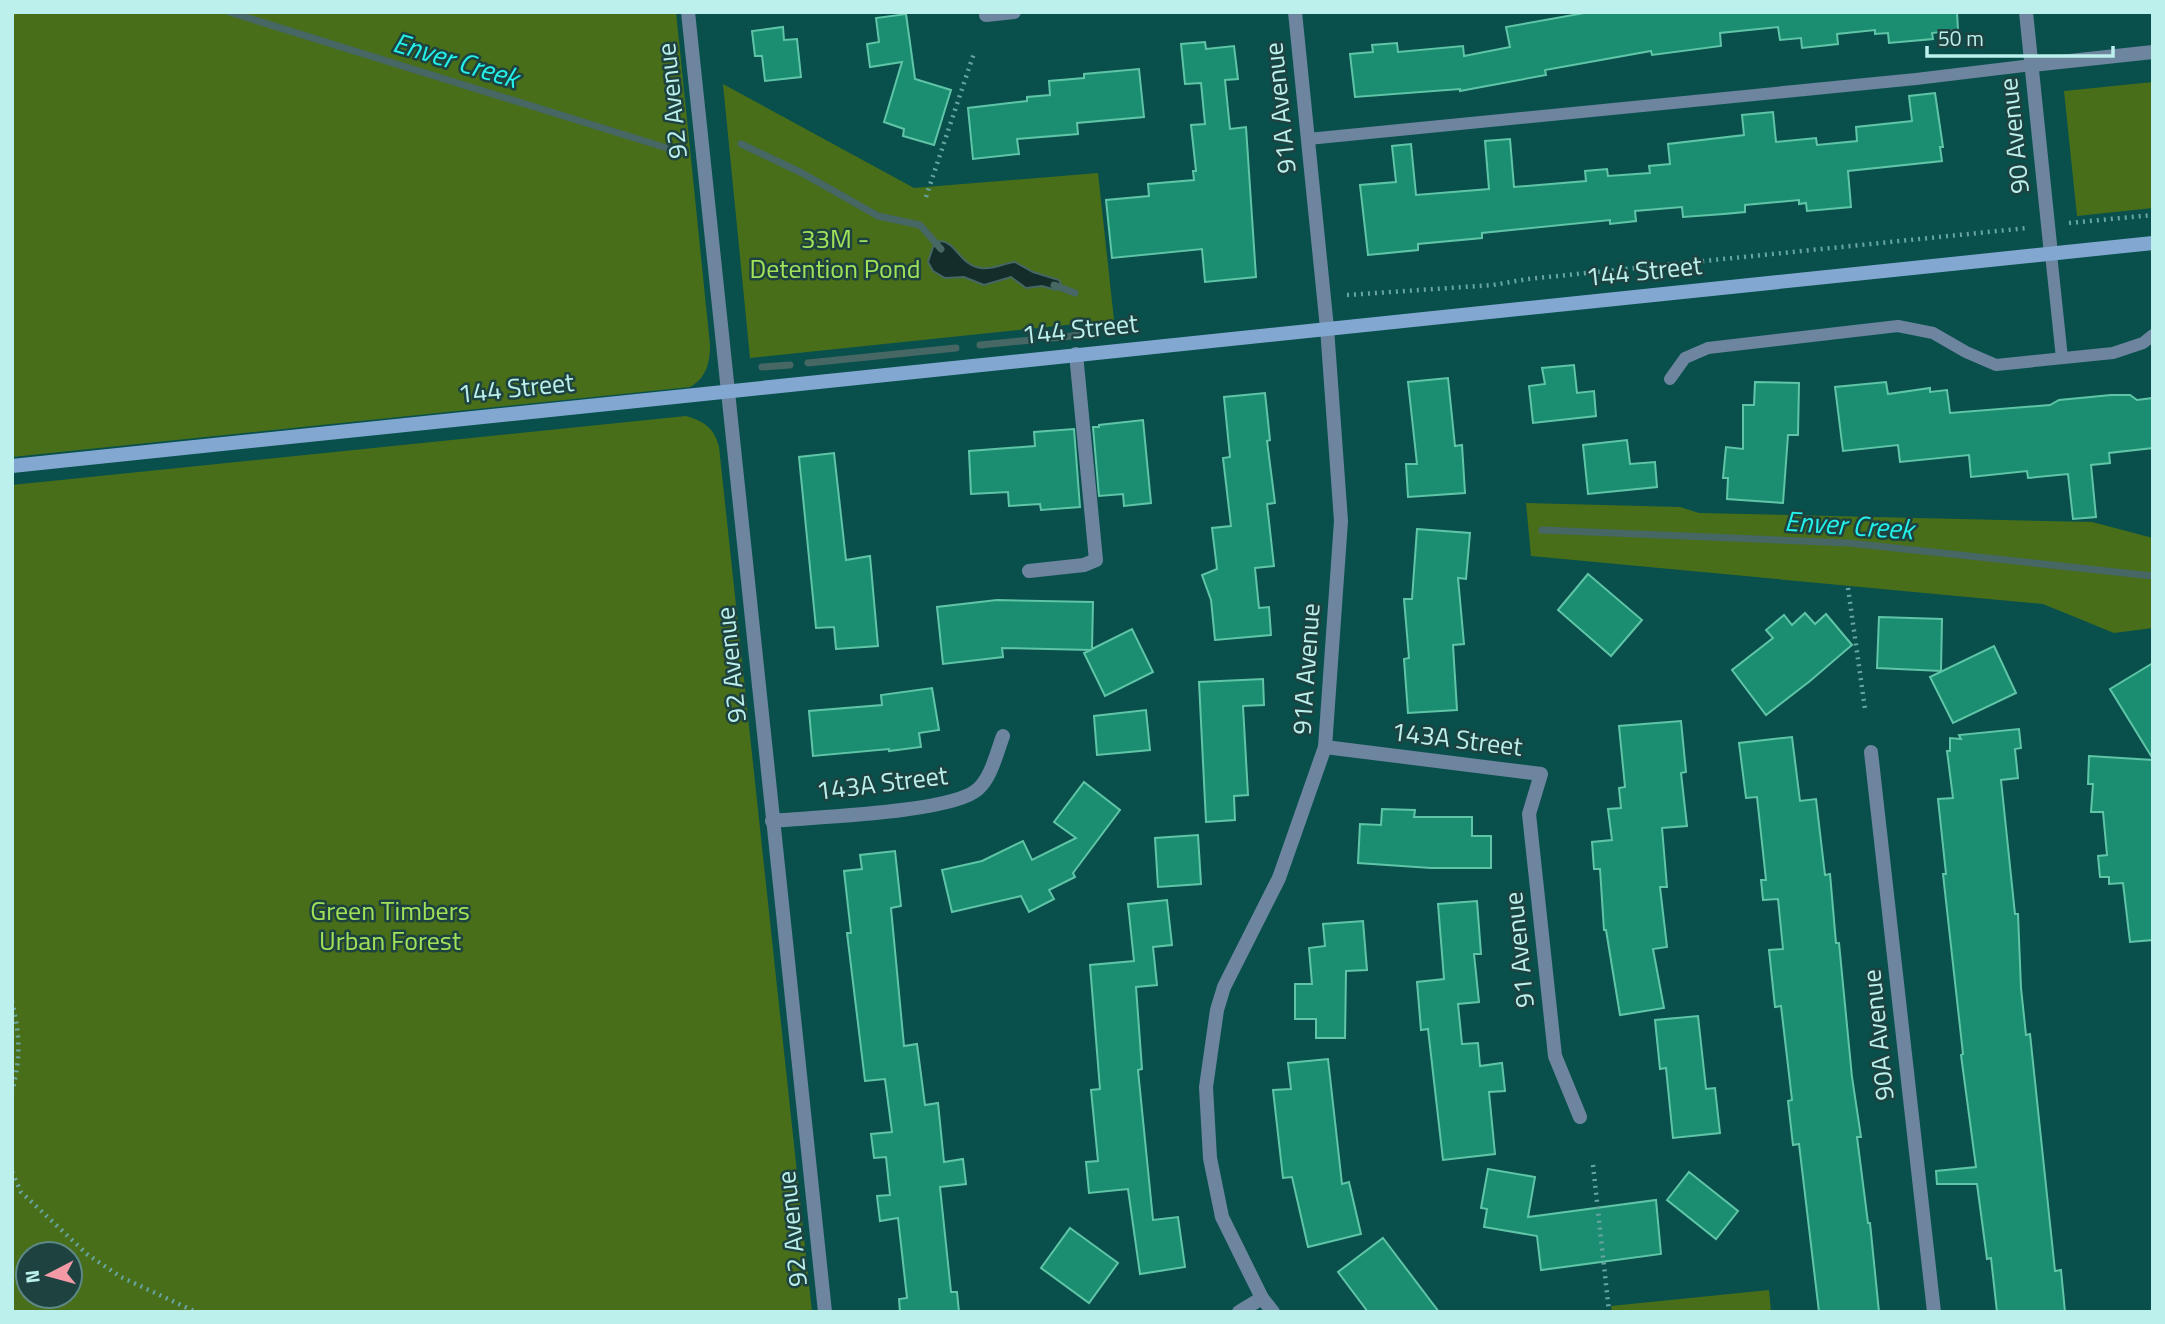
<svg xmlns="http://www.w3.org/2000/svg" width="2165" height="1324" viewBox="0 0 2165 1324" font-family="'Titillium Web',sans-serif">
<rect width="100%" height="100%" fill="#09504d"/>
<!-- green -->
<g fill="#486e19" fill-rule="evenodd">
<path d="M12,12H676L710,345C710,363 706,378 690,387L12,457Z"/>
<polygon points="2153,82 2153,208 2077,216 2064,91"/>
<polygon points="723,84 914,188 1098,173 1114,320 750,358"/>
<path d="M686,416C704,421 715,429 719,447L812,1312H12V485ZM70,1254V1296H28V1254Z"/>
<polygon points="1526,503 1680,507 1699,513 2092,522 2153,538 2153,628 2114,633 2043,604 1531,556"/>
<polygon points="1769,1290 1771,1312 1612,1312 1611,1306"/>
</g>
<!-- water -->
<path fill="#142c2a" stroke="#466764" stroke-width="2" d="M940,241C957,242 959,265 981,268C993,270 1004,263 1015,262L1033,272L1059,280L1061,284L1060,288L1056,290L1042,286L1026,288L1011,277L984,285L964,277L945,278L933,271L928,262L933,247Z"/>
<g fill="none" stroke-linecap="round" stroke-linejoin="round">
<!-- stream -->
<g stroke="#466764" stroke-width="7">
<polyline points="229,12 670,149"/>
<polyline points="741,144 802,173 878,216 920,225 941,249"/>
<polyline points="1054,285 1075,293"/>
<polyline points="1053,338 1090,334"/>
<polyline points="980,345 1032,340"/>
<polyline points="808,363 956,348"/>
<polyline points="762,367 790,365"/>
<polyline points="1542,530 1849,543 2153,576"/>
</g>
</g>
<!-- building -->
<g fill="#1b8e71" stroke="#5fc5a6" stroke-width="2">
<polygon points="1590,12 1957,12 1958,30 1932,33 1933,39 1889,43 1888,33 1875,34 1875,30 1837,34 1838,44 1802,48 1801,38 1780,40 1778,27 1720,33 1721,46 1652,55 1651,51 1545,70 1546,75 1460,91 1460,89 1355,97 1350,54 1373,52 1372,45 1397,43 1398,52 1463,46 1464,56 1510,47 1506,27"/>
<polygon points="906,14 915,79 951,90 934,145 903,136 904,129 884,122 902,62 870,67 867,44 879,42 876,18"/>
<polygon points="783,27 784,40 797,39 801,77 765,81 762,56 755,56 752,31"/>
<polygon points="1205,42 1206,49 1234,46 1238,79 1225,80 1230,129 1246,127 1256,277 1205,282 1202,249 1112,258 1106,200 1149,196 1148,184 1194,180 1193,171 1196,171 1191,125 1205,124 1201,83 1185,84 1181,44"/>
<polygon points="1139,69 1144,117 1077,123 1078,134 1017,139 1019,154 973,159 968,108 1027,101 1027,97 1050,95 1049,81 1084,78 1084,74"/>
<polygon points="1935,93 1943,147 1940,147 1942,161 1848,171 1851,207 1807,211 1806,203 1799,204 1799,200 1745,205 1745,212 1724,214 1683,217 1682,207 1635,211 1636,221 1610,224 1610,220 1482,233 1482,238 1418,244 1418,250 1368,255 1360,185 1396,182 1392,146 1411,144 1416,195 1489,189 1485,141 1510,139 1514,187 1586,181 1585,171 1607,169 1608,176 1650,173 1649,166 1670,164 1668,144 1744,135 1742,115 1773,112 1776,142 1816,138 1817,145 1857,141 1856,127 1912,121 1909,96"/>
<polygon points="1574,365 1577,393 1594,391 1596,416 1533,423 1529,386 1545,384 1542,368"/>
<polygon points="1448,378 1455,446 1462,445 1465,493 1408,497 1406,464 1417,464 1408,382"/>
<polygon points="1755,382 1799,383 1798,435 1788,435 1783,503 1727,499 1728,478 1723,478 1726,447 1743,449 1743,405 1754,405"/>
<polygon points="1886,382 1888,394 1930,388 1930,392 1947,390 1950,413 2050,405 2059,400 2111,395 2130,395 2137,400 2153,398 2153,448 2109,453 2110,463 2091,465 2096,517 2073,519 2068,474 2028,478 2027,471 1971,477 1969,455 1900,462 1898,445 1843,451 1835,387"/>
<polygon points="1265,393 1270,440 1267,441 1275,503 1267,504 1274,566 1255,568 1259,608 1269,607 1271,635 1215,640 1211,600 1202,575 1217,569 1212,528 1231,526 1223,458 1230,457 1224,397"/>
<polygon points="1143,420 1151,503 1124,506 1123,494 1099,496 1093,427 1099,427 1099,425"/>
<polygon points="1074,429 1080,507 1041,510 1040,504 1009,506 1008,492 971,494 969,451 1035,446 1034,432"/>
<polygon points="1627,440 1630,464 1655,462 1657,487 1588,494 1583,445"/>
<polygon points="834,453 846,560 870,556 878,646 836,649 834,627 816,628 799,457"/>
<polygon points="1417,529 1470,533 1466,579 1458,578 1464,644 1453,645 1457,710 1408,713 1404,659 1409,658 1404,599 1412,599"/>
<polygon points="1588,574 1642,620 1611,656 1558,610"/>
<polygon points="997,600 1093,602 1092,649 1132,629 1153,672 1105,696 1084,653 1091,650 1002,648 1003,657 943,664 937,607"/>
<polygon points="1805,613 1815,624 1826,614 1852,645 1810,681 1766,715 1732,670 1773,638 1766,630 1784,615 1792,625"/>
<polygon points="1879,617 1942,619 1941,671 1877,668"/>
<polygon points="1994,646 2016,693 1953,723 1930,677"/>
<polygon points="2153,663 2153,759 2110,689"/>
<polygon points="1263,679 1264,705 1243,706 1248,795 1234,796 1235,820 1206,822 1199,682"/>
<polygon points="932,688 939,730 919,733 921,747 889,751 889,749 813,756 809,711 882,705 881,695"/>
<polygon points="1146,710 1150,750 1097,755 1094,716"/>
<polygon points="1681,721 1686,772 1681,773 1687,826 1662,828 1667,887 1660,887 1667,947 1653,949 1664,1008 1620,1015 1606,930 1604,930 1600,869 1594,869 1592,842 1612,840 1608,809 1621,808 1619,788 1625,787 1619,726"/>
<polygon points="2019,729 2021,748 2015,749 2018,778 2001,780 2015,914 2018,914 2021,988 2026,1035 2030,1034 2055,1271 2061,1270 2065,1312 1997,1312 1991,1258 1987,1259 1977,1184 1937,1184 1936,1171 1976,1167 1961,1055 1963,1054 1943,874 1946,874 1938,799 1953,798 1947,751 1950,751 1950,738 1961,739 1959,735"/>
<polygon points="1792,737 1800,801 1816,799 1825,875 1830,874 1836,943 1839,943 1852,1077 1861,1137 1857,1137 1868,1223 1870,1223 1879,1312 1819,1312 1799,1144 1793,1145 1788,1101 1792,1100 1781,1006 1775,1007 1769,950 1783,949 1778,899 1763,900 1761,880 1766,880 1757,797 1746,798 1739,743"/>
<polygon points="2089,756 2153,760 2153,940 2130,942 2123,883 2109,884 2109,877 2100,877 2098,856 2107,855 2103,812 2091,812 2093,784 2088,784"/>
<polygon points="1084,782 1120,810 1073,873 1075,877 1049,890 1054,899 1029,912 1021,896 952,912 942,870 982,861 1023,841 1032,860 1076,838 1054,822"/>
<polygon points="1382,809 1415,810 1414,817 1472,817 1472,836 1491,836 1491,868 1431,868 1358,863 1360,824 1381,825"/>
<polygon points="1198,835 1201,884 1158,887 1155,838"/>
<polygon points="895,851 901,906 891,908 904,1046 917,1044 925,1105 938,1103 944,1162 963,1159 966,1184 940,1187 951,1292 957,1292 959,1312 900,1312 899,1299 907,1298 898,1218 880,1221 877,1196 890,1195 886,1157 874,1158 871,1134 892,1132 885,1079 865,1081 847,933 851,933 844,871 862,869 860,855"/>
<polygon points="1167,900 1172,945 1153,947 1157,985 1136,987 1142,1069 1138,1070 1153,1220 1178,1217 1185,1267 1140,1274 1128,1189 1089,1193 1086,1162 1098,1161 1091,1090 1100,1089 1090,965 1134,961 1128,904"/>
<polygon points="1477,901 1481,954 1474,954 1479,1002 1458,1004 1462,1044 1478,1043 1480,1066 1502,1063 1505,1091 1489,1092 1495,1154 1443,1160 1428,1029 1421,1030 1417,982 1444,979 1438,904"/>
<polygon points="1363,921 1367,970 1346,971 1345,1038 1316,1038 1316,1019 1295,1019 1295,984 1312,984 1309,948 1325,946 1323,924"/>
<polygon points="1698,1016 1706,1089 1715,1088 1720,1133 1673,1138 1666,1068 1660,1069 1655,1020"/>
<polygon points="1328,1059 1342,1184 1349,1182 1361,1234 1308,1247 1292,1177 1283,1178 1273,1090 1291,1089 1288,1063"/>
<polygon points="1488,1169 1535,1177 1528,1217 1656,1200 1661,1254 1541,1270 1537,1236 1484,1227 1487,1209 1481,1208"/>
<polygon points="1689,1172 1738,1211 1716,1239 1667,1200"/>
<polygon points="1070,1228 1118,1263 1089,1303 1041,1268"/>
<polygon points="1383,1238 1439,1312 1368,1312 1338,1272"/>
</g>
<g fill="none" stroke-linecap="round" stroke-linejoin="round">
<!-- path -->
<g stroke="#68a5a2" stroke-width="4.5" stroke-dasharray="2 5" stroke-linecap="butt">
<polyline points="926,197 974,53"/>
<polyline points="2069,223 2153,215"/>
<polyline points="1347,295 1493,285 1528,279 2027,228"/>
<polyline points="1848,588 1865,709"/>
<path d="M12,1001C20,1036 21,1057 12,1092"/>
<polyline points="1593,1165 1609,1312"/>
<polyline points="12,1172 21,1192 88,1255 121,1277 196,1312"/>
</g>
<!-- lane -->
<g stroke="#6d859f" stroke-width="12">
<polyline points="1308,139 1916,79 2032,65"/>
<polyline points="2051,254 2062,358"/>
<polyline points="1670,379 1685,358 1708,348 1898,326 1933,333 1966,352 1996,365 2113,353 2143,343 2153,335"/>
</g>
<!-- street -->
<g stroke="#6d859f" stroke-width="14">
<polyline points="688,12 825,1312"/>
<polyline points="986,12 986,15 1014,12"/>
<polyline points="2026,12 2051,254"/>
<polyline points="2032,65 2153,52"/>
<polyline points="1029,571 1084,565 1096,560 1076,354"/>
<polyline points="1325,747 1541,774 1529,814 1555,1056 1580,1117"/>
<polyline points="1871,752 1934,1312"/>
<path d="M772,821C812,817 953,813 978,789C991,778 997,752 1003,736"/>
<polyline points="1239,1312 1262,1298"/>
<polyline points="1273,1312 1262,1298 1222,1217 1210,1158 1206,1087 1217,1010 1224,987 1279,878 1325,747 1341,521 1327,328 1295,12"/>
</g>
<!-- secondary -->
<polyline stroke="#82a8d1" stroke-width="14" points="12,466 2153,243"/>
</g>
<g text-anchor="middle" stroke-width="5" stroke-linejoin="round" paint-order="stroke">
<!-- street labels -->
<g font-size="26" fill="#bcf0ec" stroke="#1d4240">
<text transform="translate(672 101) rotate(-96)" y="9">92 Avenue</text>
<text transform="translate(1280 108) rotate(-96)" y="9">91A Avenue</text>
<text transform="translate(2014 136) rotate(-96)" y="9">90 Avenue</text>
<text transform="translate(1644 271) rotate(-6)" y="9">144 Street</text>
<text transform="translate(1080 329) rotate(-6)" y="9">144 Street</text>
<text transform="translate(516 388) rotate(-6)" y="9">144 Street</text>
<text transform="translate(731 665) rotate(-96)" y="9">92 Avenue</text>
<text transform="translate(1306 669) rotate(-86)" y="9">91A Avenue</text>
<text transform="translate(1457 739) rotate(7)" y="9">143A Street</text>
<text transform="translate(882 783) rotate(-7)" y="9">143A Street</text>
<text transform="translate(1519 950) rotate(-96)" y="9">91 Avenue</text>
<text transform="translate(1878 1035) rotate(-96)" y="9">90A Avenue</text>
<text transform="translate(792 1229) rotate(-96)" y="9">92 Avenue</text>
</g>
<!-- park labels -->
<g font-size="26" fill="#a1e259" stroke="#1d4240">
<text x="835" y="248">33M -<tspan x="835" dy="30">Detention Pond</tspan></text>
<text x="390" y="920">Green Timbers<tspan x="390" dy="30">Urban Forest</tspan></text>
</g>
<!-- water labels -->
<g font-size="28" font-style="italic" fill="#24f0e9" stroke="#1d4240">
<text transform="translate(456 60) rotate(17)" y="10">Enver Creek</text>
<text transform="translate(1849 525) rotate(4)" y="10">Enver Creek</text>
</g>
</g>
<!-- border -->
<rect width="2165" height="1324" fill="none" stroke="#bcf0ec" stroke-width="28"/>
<!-- north arrow -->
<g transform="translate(49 1275) rotate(264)"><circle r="33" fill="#1d4240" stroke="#5d8885" stroke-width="2"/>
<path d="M0-5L12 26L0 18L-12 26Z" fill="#f49aa6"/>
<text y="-10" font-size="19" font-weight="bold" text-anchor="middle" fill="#bcf0ec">N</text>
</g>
<!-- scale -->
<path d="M1927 46v10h186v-10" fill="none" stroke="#bcf0ec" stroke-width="3.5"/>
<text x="1938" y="46" font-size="21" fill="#bcf0ec" stroke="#1d4240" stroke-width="5" paint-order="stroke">50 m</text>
</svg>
